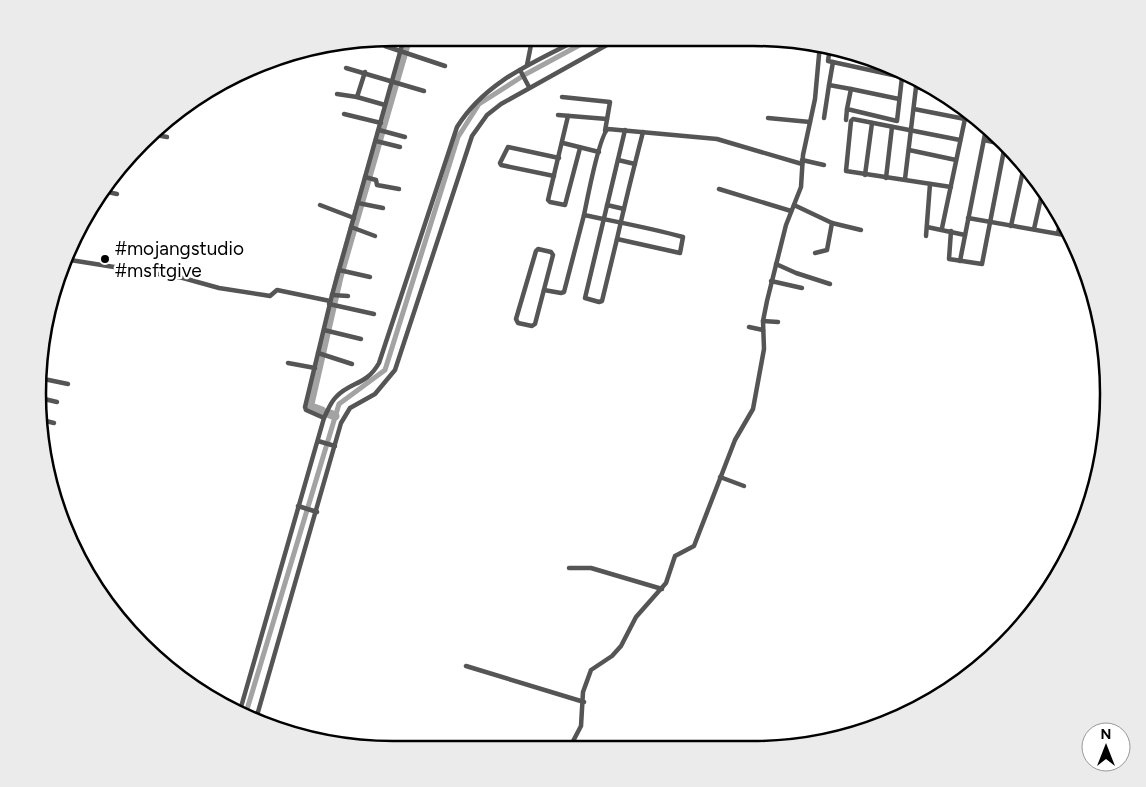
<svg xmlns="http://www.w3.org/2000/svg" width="1146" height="787" viewBox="0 0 1146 787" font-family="Figtree,sans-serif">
<rect width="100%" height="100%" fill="#fff"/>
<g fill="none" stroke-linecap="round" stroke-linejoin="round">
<!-- canal -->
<polyline stroke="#a3a3a3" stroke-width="5" points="245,716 339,404 385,370 458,137 479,104 526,74 587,41"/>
<!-- river -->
<g stroke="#a3a3a3" stroke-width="9">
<polyline points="322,411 311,407 310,404 339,277 408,38"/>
<polyline points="330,414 335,416"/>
</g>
<!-- minor -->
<g stroke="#555" stroke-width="4.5">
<polyline points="385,46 445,66"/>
<polyline points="830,47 828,61 902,77 897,121 847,109 851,89 899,99"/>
<polyline points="833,62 829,85 851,89"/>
<polyline points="527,65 532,40"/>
<polyline points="346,68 424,91"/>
<polyline points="520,70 529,87"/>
<polyline points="916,87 933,91"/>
<polyline points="337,94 357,97 385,105"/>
<polyline points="357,97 365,72"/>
<polyline points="562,97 610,102 605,131"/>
<polyline points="914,109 965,119"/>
<polyline points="344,114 381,123"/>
<polyline points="558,115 607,119"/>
<polyline points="568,116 548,200 550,202 565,205 580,148"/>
<polyline points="768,118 810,122"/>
<polyline points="824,118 829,85"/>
<polyline points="846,120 847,109"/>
<polyline points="379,130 405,137"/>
<polyline points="156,135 167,137"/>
<polyline points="984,140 1007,145"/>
<polyline points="376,141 400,147"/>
<polyline points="563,143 599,152"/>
<polyline points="909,150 956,160"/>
<polyline points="618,160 635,164"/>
<polyline points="802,160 824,165"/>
<polyline points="865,175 872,123"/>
<polyline points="554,176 501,165 500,163 508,147 559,158"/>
<polyline points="365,177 376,180 377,185 399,189"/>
<polyline points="886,178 892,127"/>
<polyline points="905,179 917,79"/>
<polyline points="951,187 846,171 851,121 853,119 960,140"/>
<polyline points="719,189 791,211"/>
<polyline points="103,191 117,194"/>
<polyline points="358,203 383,208"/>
<polyline points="320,205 354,218"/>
<polyline points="607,205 624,209"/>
<polyline points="794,205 832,223 861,230"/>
<path d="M584,215C587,201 599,135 608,129L717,139L802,164"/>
<polyline points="968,218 1070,236"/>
<polyline points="1011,226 1024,166"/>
<polyline points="351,227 375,236"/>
<polyline points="927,227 965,235"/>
<polyline points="942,228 966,114"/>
<polyline points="1034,229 1043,189"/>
<polyline points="951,231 949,259 982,264 1005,145"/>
<polyline points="1058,233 1061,219"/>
<polyline points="926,236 930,184"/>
<polyline points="617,239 602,301 599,302 585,298 625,130"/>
<polygon points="538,249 551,252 553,255 535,324 532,326 518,323 516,319 536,251"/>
<polyline points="815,253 827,250 832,223"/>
<polyline points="64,259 183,278 219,288 264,295 270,296 277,290 330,301"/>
<polyline points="960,261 986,129"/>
<polyline points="776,264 796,273 830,284"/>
<polyline points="339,270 370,277"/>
<polyline points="771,281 802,288"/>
<path d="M544,290L561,293L564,292L584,215C617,222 651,228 683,237L680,253L617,239C625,203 634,167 643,132"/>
<polyline points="332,295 348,296"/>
<polyline points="329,304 374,314"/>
<polyline points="763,321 778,322"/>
<polyline points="749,327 763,330"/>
<polyline points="324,330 361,339"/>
<polyline points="318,353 352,364"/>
<polyline points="288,363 315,368"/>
<polyline points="39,378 68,384"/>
<polyline points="40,398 57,402"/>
<polyline points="324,418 306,410 305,407 332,295 404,38"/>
<polyline points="42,420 54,423"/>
<polyline points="318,441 335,446"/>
<polyline points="720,477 744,486"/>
<polyline points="298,506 317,512"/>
<polyline points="569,568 591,568 662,589"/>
<polyline points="466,666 584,702"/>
<path d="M239,714L324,418C328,410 330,403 336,397C351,381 366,386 379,363L457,127C485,82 532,63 577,40"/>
<polyline points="256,719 341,423 350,408 375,394 395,370 472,136 487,115 501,104 614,41"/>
<polyline points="570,747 581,726 583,692 591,670 612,656 621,646 636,617 666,583 675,556 694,546 735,440 753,409 764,349 763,321 767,301 786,225 801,187 803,155 815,99 820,44"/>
</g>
</g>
<!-- markers -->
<circle fill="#000" stroke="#fff" stroke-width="2" cx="105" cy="259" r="5"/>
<g text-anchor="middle" stroke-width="4.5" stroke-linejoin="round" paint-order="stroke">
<!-- poi labels -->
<g font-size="19" fill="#000" stroke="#fff" text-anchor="start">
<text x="115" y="255">#mojangstudio<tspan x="115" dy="22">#msftgive</tspan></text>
</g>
</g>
<!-- crop -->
<path d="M0 0H1146V787H0ZM393 46H753A347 347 0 0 1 1100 393V394A347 347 0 0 1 753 741H393A347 347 0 0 1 46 394V393A347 347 0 0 1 393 46Z" fill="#ebebeb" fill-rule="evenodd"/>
<path fill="none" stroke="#000" stroke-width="2.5" d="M393 46H753A347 347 0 0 1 1100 393V394A347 347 0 0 1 753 741H393A347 347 0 0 1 46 394V393A347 347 0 0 1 393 46Z"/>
<!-- north arrow -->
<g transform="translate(1106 747)"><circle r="24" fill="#ffffff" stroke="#999999"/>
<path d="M0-4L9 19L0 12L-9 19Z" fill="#000000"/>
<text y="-8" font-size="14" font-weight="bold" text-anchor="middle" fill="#000000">N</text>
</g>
</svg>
